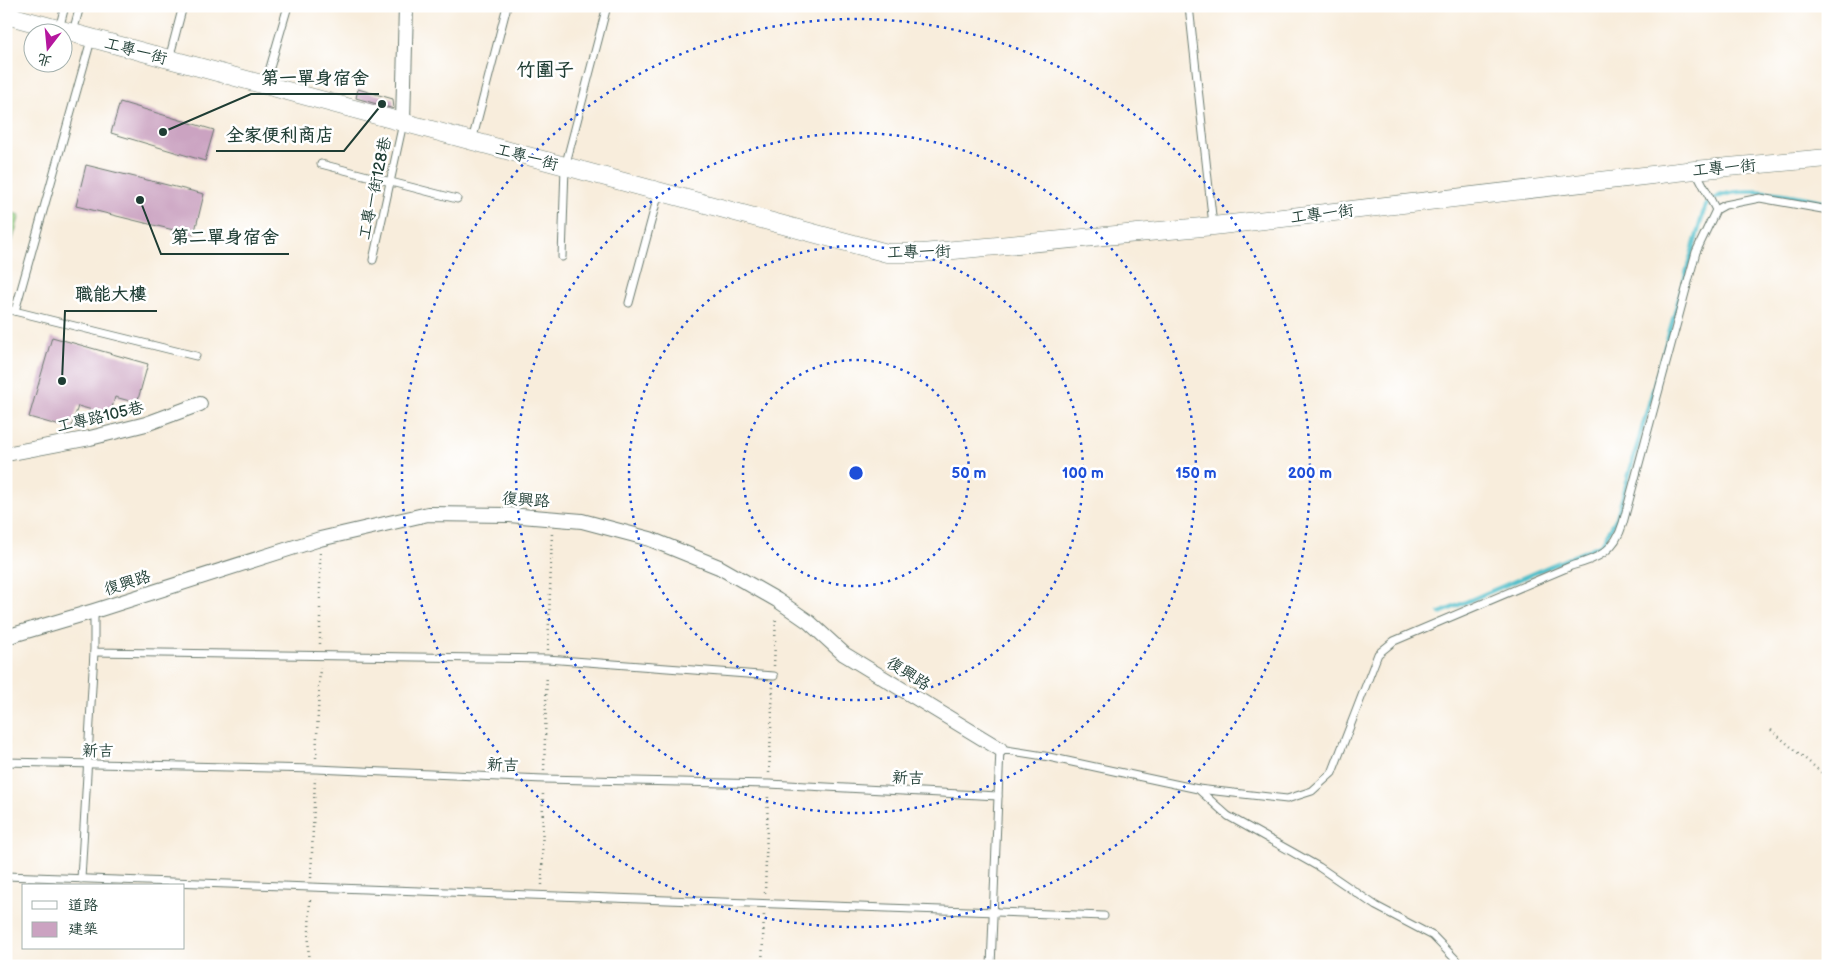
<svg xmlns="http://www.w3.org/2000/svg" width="1834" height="972" viewBox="0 0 1834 972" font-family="'Balsamiq Sans','LXGW WenKai TC',sans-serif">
<rect width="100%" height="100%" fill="#fff"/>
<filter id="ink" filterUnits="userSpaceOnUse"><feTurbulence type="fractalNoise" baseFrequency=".02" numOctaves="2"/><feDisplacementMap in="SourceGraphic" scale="10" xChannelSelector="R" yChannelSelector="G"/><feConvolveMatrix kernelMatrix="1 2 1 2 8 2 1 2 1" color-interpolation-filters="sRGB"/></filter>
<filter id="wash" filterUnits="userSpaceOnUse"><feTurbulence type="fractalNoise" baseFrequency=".0096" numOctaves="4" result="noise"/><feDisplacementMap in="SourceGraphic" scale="20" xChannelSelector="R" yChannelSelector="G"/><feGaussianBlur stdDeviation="1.12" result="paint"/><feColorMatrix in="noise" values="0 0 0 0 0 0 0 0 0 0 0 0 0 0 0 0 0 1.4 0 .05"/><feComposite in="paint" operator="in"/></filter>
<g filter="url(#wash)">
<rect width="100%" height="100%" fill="#f8eddc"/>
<!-- green -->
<polygon fill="#94cd80" stroke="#5a855a" points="6,211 20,215 6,264"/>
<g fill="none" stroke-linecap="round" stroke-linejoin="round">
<!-- stream -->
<g stroke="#52bfca" stroke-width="4.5">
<path d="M1440,613L1602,544L1617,517L1702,217C1703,214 1704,209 1706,206C1725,179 1800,197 1828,202"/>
<polyline points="1819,966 1828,952"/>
</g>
</g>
<g id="blocks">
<!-- building -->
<g fill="#cba3c1">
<polygon points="358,89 393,99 394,109 356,98"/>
<polygon points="120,102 214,130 205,161 111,133"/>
<polygon points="86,165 204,194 194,235 76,206"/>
<polygon points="52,337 148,364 137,403 115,397 110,415 78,406 71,429 29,417"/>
</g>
</g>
</g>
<g filter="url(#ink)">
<use href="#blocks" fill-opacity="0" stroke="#6b7b6f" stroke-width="1"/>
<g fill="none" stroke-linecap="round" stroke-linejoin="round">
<!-- service casing -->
<g stroke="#6b7b6f" stroke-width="9">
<g id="service">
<polyline points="1189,6 1213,225"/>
<polyline points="59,29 65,6"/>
<polyline points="73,32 80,6"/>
<polyline points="169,59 183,6"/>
<polyline points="265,85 288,6"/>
<polyline points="472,141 507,6"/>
<polyline points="321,164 457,199"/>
<polyline points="1696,171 1716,210"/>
<polyline points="562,257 565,167 607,6"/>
<polyline points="373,260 403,123"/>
<polyline points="629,303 659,192"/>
<polyline points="6,309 196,356"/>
<polyline points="15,311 91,40"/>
<polyline points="94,611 94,652 547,659 774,676"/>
<polyline points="6,762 316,769 544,779 769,784 998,796"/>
<path d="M1198,789L1287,799L1312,791L1332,773L1378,654L1394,641L1571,566C1598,559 1615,551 1623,523L1696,252L1716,210L1725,205L1760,198L1828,210"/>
<polyline points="6,876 1104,916"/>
<polyline points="81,879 94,652"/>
<polyline points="991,966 1000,749 1044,756 1198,789 1228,816 1319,867 1376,906 1433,936 1462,966"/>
</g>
</g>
<!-- minor casing -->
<g stroke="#6b7b6f" stroke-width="16">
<g id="minor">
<polyline points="403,122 406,6"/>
<polyline points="6,454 90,438 146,424 200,404"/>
<polyline points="6,637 94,611 320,539 428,514 509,515 582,521 650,539 719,567 777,600 809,622 844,654 1000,749"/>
</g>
</g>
<!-- tertiary casing -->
<g stroke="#6b7b6f" stroke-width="19">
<polyline id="tertiary" points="6,15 887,253 922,253 1213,226 1695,170 1828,158"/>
</g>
<!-- path -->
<g stroke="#6b7b6f" stroke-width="2.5" stroke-dasharray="1 4" stroke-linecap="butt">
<polyline points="320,553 320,645"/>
<polyline points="548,650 552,533"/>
<polyline points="774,666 776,616"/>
<polyline points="1771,730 1828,778"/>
<polyline points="316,758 320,666"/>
<polyline points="544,770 547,670"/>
<polyline points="769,773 773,686"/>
<polyline points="311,878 315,778"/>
<polyline points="542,885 543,790"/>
<polyline points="765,893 768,793"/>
<polyline points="308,966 310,898"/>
<polyline points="762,966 764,913"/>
</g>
<!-- service -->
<use href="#service" stroke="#fff" stroke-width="7"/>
<!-- minor -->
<use href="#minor" stroke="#fff" stroke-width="14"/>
<!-- tertiary -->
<use href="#tertiary" stroke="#fff" stroke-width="18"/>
</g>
</g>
<!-- distance rings -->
<g fill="none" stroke="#1d4ed8" stroke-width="2.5" stroke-dasharray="2.5 5">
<circle cx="856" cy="473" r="113"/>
<circle cx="856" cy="473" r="227"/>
<circle cx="856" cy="473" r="340"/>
<circle cx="856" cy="473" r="454"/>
</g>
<g text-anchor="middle" stroke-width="5" stroke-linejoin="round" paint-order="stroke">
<!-- street labels -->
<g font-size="16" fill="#1f3d34" stroke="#fff">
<text transform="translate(136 50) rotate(15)" y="6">工專一街</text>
<text transform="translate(527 156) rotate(15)" y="6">工專一街</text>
<text transform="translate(1724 167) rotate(-5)" y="6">工專一街</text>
<text transform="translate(374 188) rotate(-78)" y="6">工專一街128巷</text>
<text transform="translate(1322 213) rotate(-7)" y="6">工專一街</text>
<text transform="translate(919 251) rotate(-1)" y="6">工專一街</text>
<text transform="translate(100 416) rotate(-13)" y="6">工專路105巷</text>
<text transform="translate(526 499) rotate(4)" y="6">復興路</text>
<text transform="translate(127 582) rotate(-18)" y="6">復興路</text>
<text transform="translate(909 673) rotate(32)" y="6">復興路</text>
<text transform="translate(98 750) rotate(1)" y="6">新吉</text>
<text transform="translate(503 764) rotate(3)" y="6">新吉</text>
<text transform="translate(908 777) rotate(3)" y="6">新吉</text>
</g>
<!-- quarter labels -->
<g font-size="19" font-weight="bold" fill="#1f3d34" stroke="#fff">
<text x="545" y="76">竹圍子</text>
</g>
</g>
<circle cx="856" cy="473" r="8" fill="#1d4ed8" stroke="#fff" stroke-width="2.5"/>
<g font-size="15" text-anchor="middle" font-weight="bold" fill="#1d4ed8" stroke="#fff" stroke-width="5" stroke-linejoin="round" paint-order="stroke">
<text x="969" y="478">50 m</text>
<text x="1083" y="478">100 m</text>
<text x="1196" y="478">150 m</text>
<text x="1310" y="478">200 m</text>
</g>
<!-- callouts -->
<path fill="none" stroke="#1f3d34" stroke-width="2" d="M163 132L251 94H379M382 104L344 151H216M140 200L161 254H289M62 381L65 311H157"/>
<g fill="#1f3d34" stroke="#fff" stroke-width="2">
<circle cx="163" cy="132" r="5"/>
<circle cx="382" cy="104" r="5"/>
<circle cx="140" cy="200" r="5"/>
<circle cx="62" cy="381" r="5"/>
</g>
<g font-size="18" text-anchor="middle" font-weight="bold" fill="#1f3d34" stroke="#fff" stroke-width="5" stroke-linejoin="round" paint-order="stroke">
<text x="315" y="84">第一單身宿舍</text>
<text x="280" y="141">全家便利商店</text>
<text x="225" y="243">第二單身宿舍</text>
<text x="111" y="300">職能大樓</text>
</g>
<!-- margin -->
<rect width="1834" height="972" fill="none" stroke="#fff" stroke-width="25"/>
<!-- legend -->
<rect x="22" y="884" width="162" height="65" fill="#ffffff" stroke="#a5b1ae"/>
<rect x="32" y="901" width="25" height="8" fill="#ffffff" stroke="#a5b1ae"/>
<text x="68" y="910" font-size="15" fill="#1f3d34">道路</text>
<rect x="32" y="922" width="25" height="15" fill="#cba3c1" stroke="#a5b1ae"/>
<text x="68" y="934" font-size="15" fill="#1f3d34">建築</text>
<!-- north arrow -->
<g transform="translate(48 48) rotate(196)"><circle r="24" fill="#ffffff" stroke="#a5b1ae"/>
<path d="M0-4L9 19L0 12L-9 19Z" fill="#b5179e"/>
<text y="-8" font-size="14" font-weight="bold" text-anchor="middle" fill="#1f3d34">北</text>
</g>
</svg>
